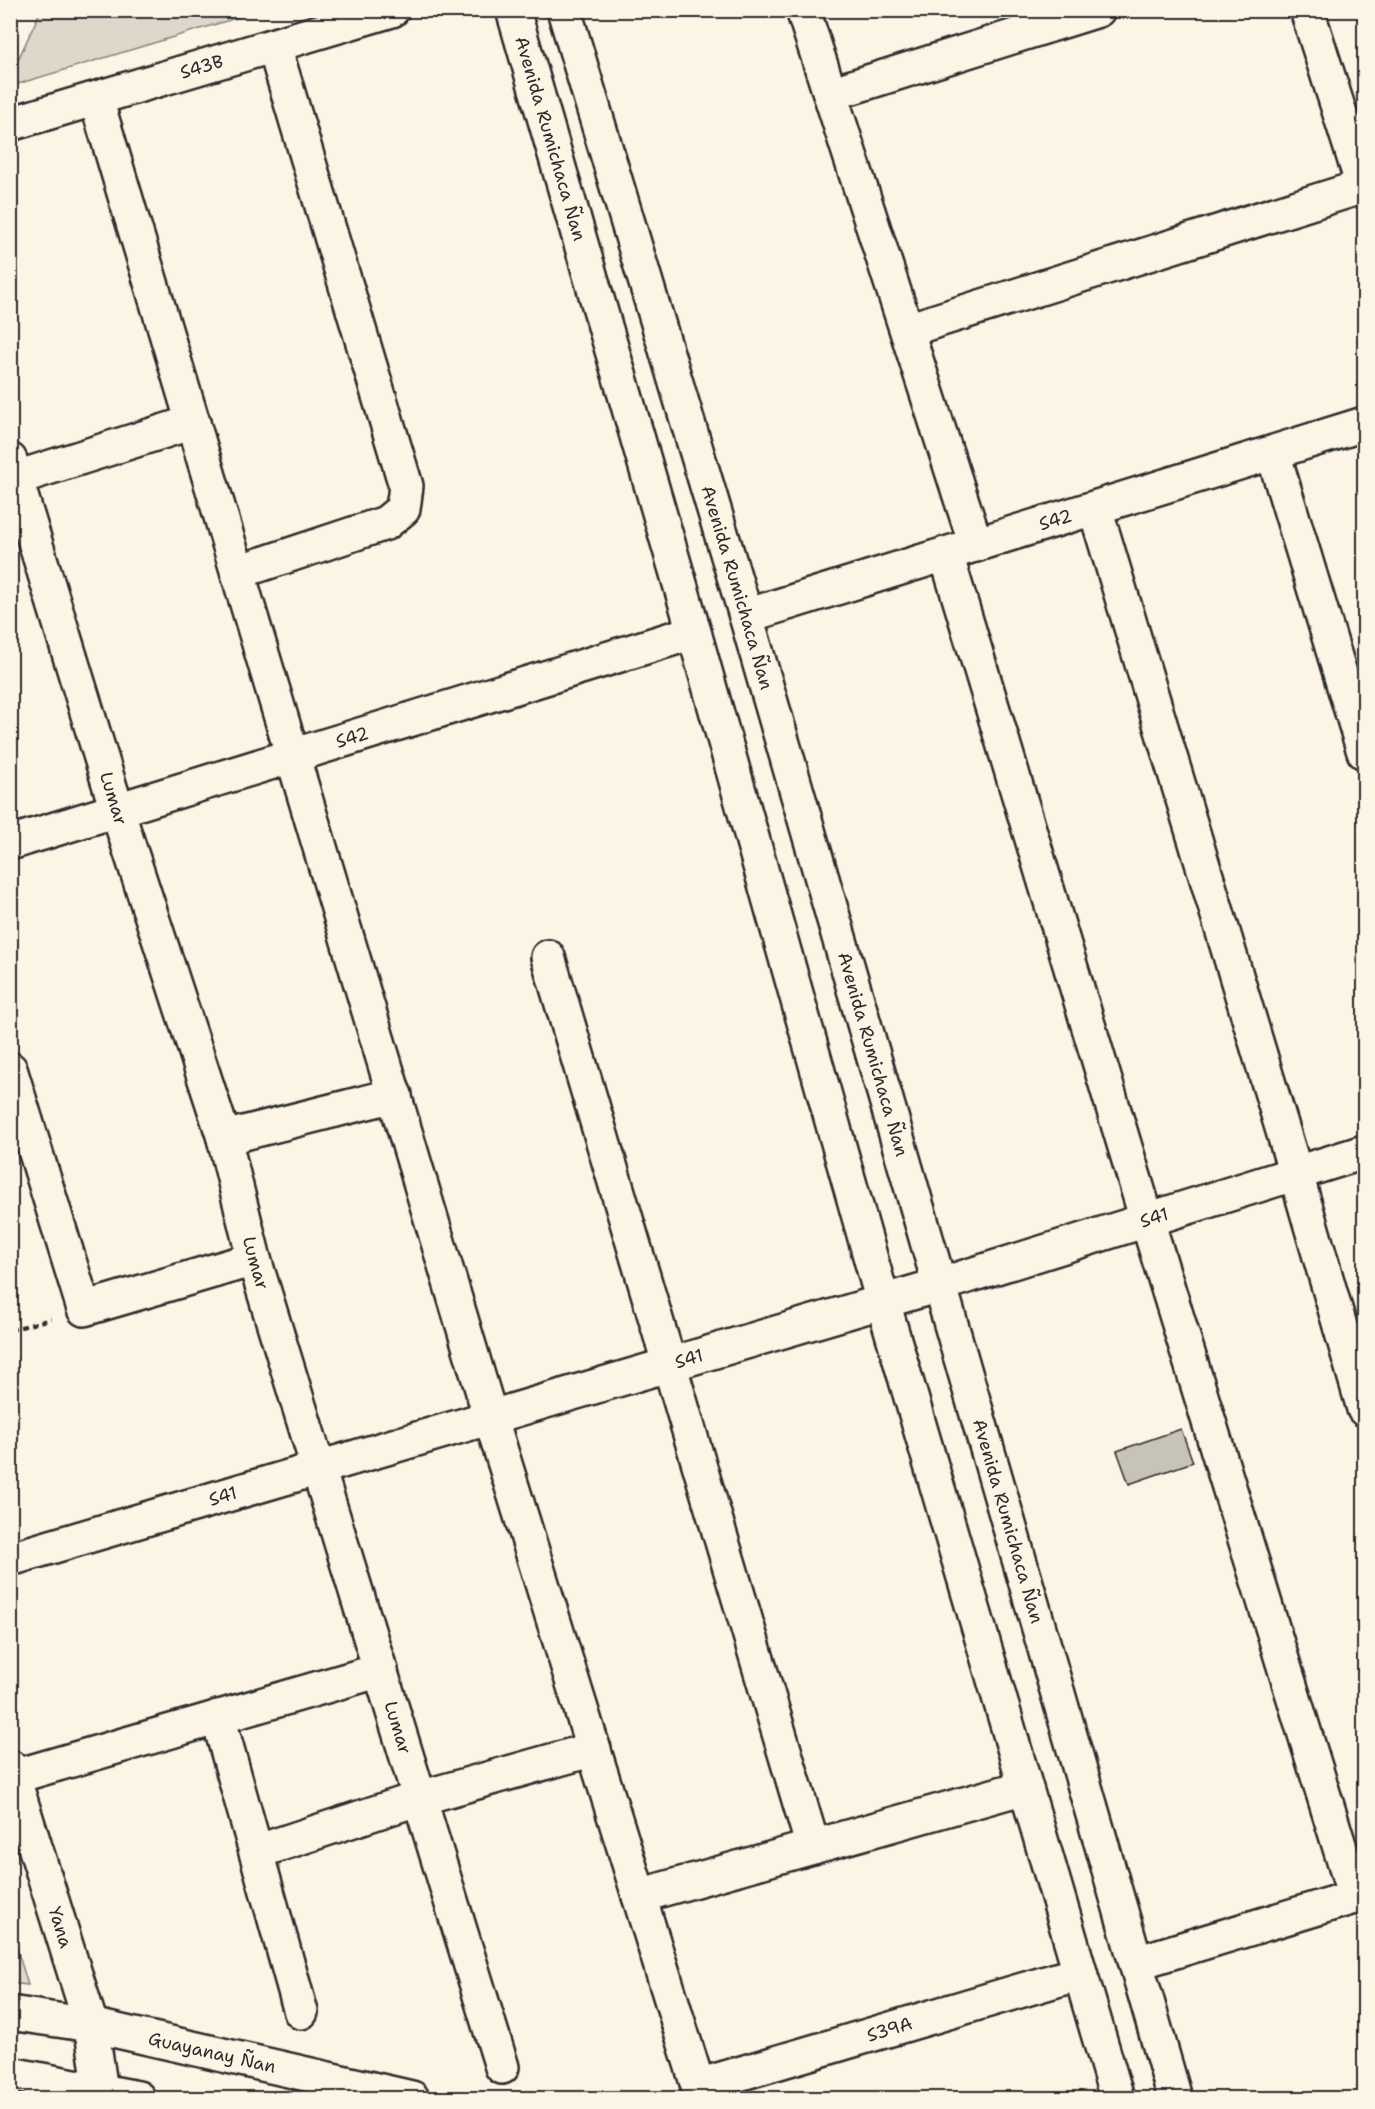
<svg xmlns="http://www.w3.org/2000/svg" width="1375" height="2109" viewBox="0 0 1375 2109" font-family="'Shantell Sans',sans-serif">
<rect width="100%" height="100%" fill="#fcf5e5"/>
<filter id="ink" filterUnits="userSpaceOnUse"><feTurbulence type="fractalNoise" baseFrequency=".0167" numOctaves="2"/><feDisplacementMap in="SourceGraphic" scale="12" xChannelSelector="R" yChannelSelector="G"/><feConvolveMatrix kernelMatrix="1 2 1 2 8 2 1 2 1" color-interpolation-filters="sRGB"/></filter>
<g filter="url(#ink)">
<!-- green -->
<g fill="#ded8ca" stroke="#84827a" stroke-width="1.5">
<polygon points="41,10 260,10 260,11 11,86 11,75"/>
<polygon points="10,1929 11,1929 28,1985 11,1983"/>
</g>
<!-- building -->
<polygon fill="#c8c3b7" stroke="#2b2b2b" stroke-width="1.5" points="1181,1429 1193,1462 1129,1484 1117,1451"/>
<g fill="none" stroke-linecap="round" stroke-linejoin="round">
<!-- minor casing -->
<g stroke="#2b2b2b" stroke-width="38">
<g id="minor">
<path id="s1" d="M513,10L694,632L883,1302L1117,2098"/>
<path id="s2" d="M564,10L746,616L1175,2098"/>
<polyline points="803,10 976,545"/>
<polyline points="1307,10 1364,189"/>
<polyline points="830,94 1098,10"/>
<path id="s3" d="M96,99L491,1419L698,2086L1080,1973"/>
<path id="s4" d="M10,124L392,10"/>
<polyline points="907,330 1364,186"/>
<polyline points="1273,453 1364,752"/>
<path id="s5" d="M10,460L117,810L224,1138L254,1259L502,2067"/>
<polyline points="10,480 193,422"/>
<polyline points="1095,508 1296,1174 1364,1409"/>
<polyline points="946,554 1147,1220 1355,1897"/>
<polyline points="238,572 386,523 403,509 406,486 274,46"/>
<path id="s6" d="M746,616L1364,424"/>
<path id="s7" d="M10,843L694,632"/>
<polyline points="548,957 813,1847"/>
<polyline points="10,1069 84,1309 254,1259"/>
<polyline points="224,1138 395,1095"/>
<path id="s8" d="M10,1559L939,1285L1364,1152"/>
<polyline points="218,1717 301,2012"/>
<path id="s9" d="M10,1767L91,2025L101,2091L100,2098"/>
<polyline points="13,1777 381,1670"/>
<polyline points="256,1852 420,1798 594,1749"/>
<polyline points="639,1896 1025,1787"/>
<polyline points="1136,1963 1364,1894"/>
</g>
</g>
<!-- major casing -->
<g stroke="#2b2b2b" stroke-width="38">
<g id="major">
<path id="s10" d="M10,2013L91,2025L412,2098"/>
<polyline points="10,2074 138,2098"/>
</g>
</g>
<!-- path -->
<polyline stroke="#2b2b2b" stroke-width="4" stroke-dasharray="6 4.5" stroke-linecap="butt" points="10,1330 51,1319"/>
<!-- minor -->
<use href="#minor" stroke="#fcf5e5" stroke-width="33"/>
<!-- major -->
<use href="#major" stroke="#fcf5e5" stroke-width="33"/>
</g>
</g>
<g text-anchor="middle" stroke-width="4.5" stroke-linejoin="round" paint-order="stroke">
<!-- street labels -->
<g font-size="18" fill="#2b2b2b" stroke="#fcf5e5">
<text dy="6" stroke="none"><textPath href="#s4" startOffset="200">S43B</textPath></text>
<text dy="6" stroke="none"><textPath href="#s1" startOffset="134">Avenida Rumichaca Ñan</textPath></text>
<text dy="6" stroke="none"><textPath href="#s6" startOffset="324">S42</textPath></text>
<text dy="6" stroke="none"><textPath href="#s2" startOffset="603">Avenida Rumichaca Ñan</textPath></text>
<text dy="6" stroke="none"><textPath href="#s7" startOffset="358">S42</textPath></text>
<text dy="6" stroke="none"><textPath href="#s5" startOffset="354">Lumar</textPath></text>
<text dy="6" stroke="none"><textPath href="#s2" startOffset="1089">Avenida Rumichaca Ñan</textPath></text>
<text dy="6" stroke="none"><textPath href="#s8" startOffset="1194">S41</textPath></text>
<text dy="6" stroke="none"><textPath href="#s5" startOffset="840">Lumar</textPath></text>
<text dy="6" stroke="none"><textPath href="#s8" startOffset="708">S41</textPath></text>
<text dy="6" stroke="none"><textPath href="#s8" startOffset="222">S41</textPath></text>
<text dy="6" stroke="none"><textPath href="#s2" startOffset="1575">Avenida Rumichaca Ñan</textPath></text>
<text dy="6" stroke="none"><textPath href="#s5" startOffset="1326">Lumar</textPath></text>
<text dy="6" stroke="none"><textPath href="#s9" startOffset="168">Yana</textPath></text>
<text dy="6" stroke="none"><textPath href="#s3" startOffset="2276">S39A</textPath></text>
<text dy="6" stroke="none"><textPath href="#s10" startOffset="206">Guayanay Ñan</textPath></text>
</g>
</g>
<!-- margin -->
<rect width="1375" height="2109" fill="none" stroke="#fcf5e5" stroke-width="36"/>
<rect x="18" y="18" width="1339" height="2073" fill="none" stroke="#2b2b2b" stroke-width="2" filter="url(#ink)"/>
</svg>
